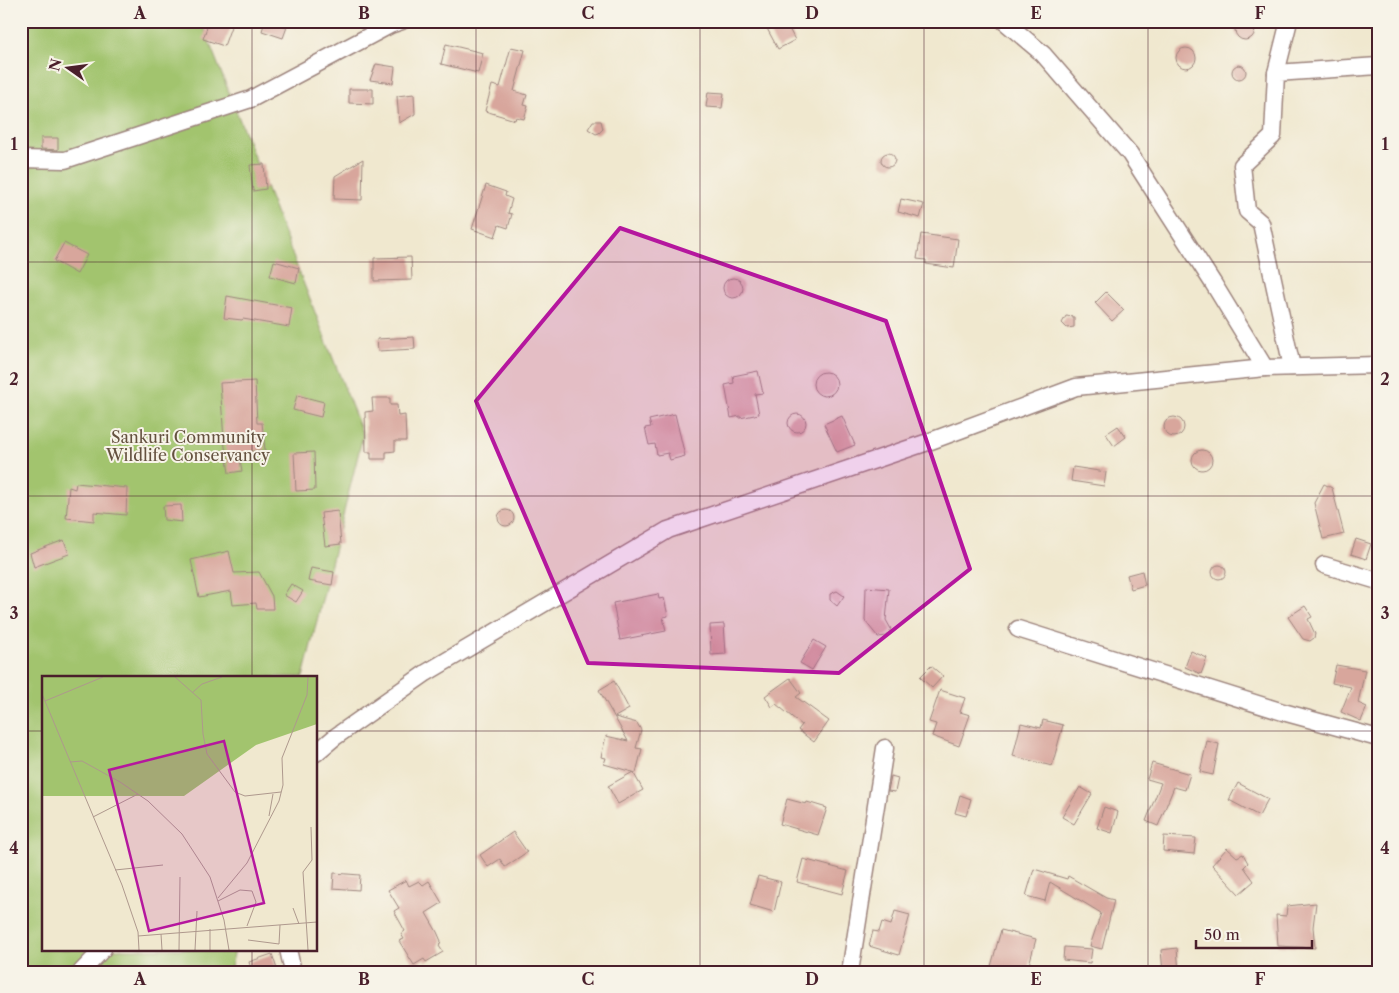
<svg xmlns="http://www.w3.org/2000/svg" width="1399" height="993" viewBox="0 0 1399 993" font-family="'Libre Caslon Text',serif">
<rect width="100%" height="100%" fill="#f7f3e8"/>
<filter id="ink" filterUnits="userSpaceOnUse"><feTurbulence type="fractalNoise" baseFrequency=".02" numOctaves="2"/><feDisplacementMap in="SourceGraphic" scale="10" xChannelSelector="R" yChannelSelector="G"/><feConvolveMatrix kernelMatrix="1 2 1 2 8 2 1 2 1" color-interpolation-filters="sRGB"/></filter>
<filter id="wash" filterUnits="userSpaceOnUse"><feTurbulence type="fractalNoise" baseFrequency=".0096" numOctaves="4" result="noise"/><feDisplacementMap in="SourceGraphic" scale="20" xChannelSelector="R" yChannelSelector="G"/><feGaussianBlur stdDeviation="1.12" result="paint"/><feColorMatrix in="noise" values="0 0 0 0 0 0 0 0 0 0 0 0 0 0 0 0 0 1.4 0 .05"/><feComposite in="paint" operator="in"/></filter>
<g filter="url(#wash)">
<rect width="100%" height="100%" fill="#f0e8cf"/>
<!-- green -->
<polygon fill="#a2c46e" stroke="#76724c" points="21,21 201,21 363,435 303,677 44,677 44,949 235,949 230,972 21,972"/>
<g id="blocks">
<!-- building -->
<g fill="#d8a69c">
<circle cx="1245" cy="30" r="10"/>
<polygon points="209,21 233,21 224,46 203,39"/>
<polygon points="265,21 271,21 287,27 283,38 262,31"/>
<polygon points="763,21 785,21 795,40 778,49"/>
<polygon points="446,44 483,53 478,73 441,64"/>
<polygon points="511,47 525,50 514,91 527,95 524,105 528,106 524,119 516,117 515,120 485,111 492,85 500,87"/>
<circle cx="1186" cy="58" r="10"/>
<polygon points="376,64 395,67 393,83 370,80"/>
<circle cx="1239" cy="72" r="7"/>
<polygon points="349,89 373,89 373,104 349,103"/>
<polygon points="708,92 724,93 722,108 706,107"/>
<polygon points="414,94 415,114 399,123 397,96"/>
<polygon points="593,121 601,121 603,129 599,133 596,134 588,129"/>
<polygon points="41,138 58,138 58,150 41,149"/>
<circle cx="888" cy="160" r="7"/>
<polygon points="363,159 362,200 334,199 335,176"/>
<polygon points="264,164 266,189 253,191 250,165"/>
<polygon points="486,185 506,192 505,196 512,199 508,213 512,214 508,228 499,225 495,237 472,229"/>
<polygon points="901,199 924,204 920,218 898,212"/>
<polygon points="921,234 958,239 954,268 926,264 926,260 917,259"/>
<polygon points="64,243 87,255 77,274 54,261"/>
<polygon points="411,257 412,280 374,281 374,258"/>
<polygon points="274,261 299,268 296,283 270,276"/>
<circle cx="733" cy="288" r="10"/>
<polygon points="1106,292 1124,310 1112,321 1095,303"/>
<polygon points="227,296 292,308 289,327 243,319 242,320 224,318"/>
<polygon points="1066,316 1074,317 1074,327 1067,328 1062,323"/>
<polygon points="414,337 415,349 378,351 377,339"/>
<polygon points="758,371 763,393 755,394 759,414 740,418 740,416 731,418 725,385 734,383 733,376"/>
<circle cx="825" cy="384" r="12"/>
<polygon points="255,381 257,423 262,423 265,450 239,453 242,471 229,473 224,440 220,383"/>
<polygon points="297,395 324,402 321,417 293,410"/>
<polygon points="372,398 390,398 390,405 397,405 398,416 405,415 406,441 395,441 395,451 386,452 386,459 371,459 371,452 366,452 365,412 373,411"/>
<polygon points="675,414 685,456 670,460 668,453 657,455 655,444 649,445 645,428 651,427 649,420"/>
<circle cx="797" cy="423" r="9"/>
<polygon points="842,416 855,445 837,452 824,424"/>
<circle cx="1174" cy="427" r="10"/>
<polygon points="1118,426 1126,437 1114,446 1106,434"/>
<circle cx="1202" cy="460" r="10"/>
<polygon points="314,452 315,490 296,491 294,453"/>
<polygon points="1073,467 1106,472 1104,486 1071,481"/>
<polygon points="76,483 127,488 126,515 94,512 94,521 66,518 69,487 75,489"/>
<polygon points="1324,484 1332,488 1344,534 1323,539 1314,503"/>
<polygon points="181,505 182,522 164,520 163,506"/>
<circle cx="506" cy="518" r="8"/>
<polygon points="338,511 341,544 325,546 321,513"/>
<polygon points="1356,539 1371,544 1366,559 1351,554"/>
<polygon points="64,540 69,554 34,567 30,553"/>
<polygon points="229,551 234,573 259,572 272,596 273,609 257,609 256,603 233,605 231,591 199,597 191,560"/>
<circle cx="1219" cy="572" r="7"/>
<polygon points="311,568 334,572 332,585 308,581"/>
<polygon points="1142,571 1145,585 1131,589 1127,575"/>
<polygon points="291,584 303,591 296,602 284,595"/>
<polygon points="866,587 889,589 886,620 891,629 887,636 878,637 865,621"/>
<polygon points="837,591 844,596 837,606 830,600 830,594"/>
<polygon points="658,594 659,599 664,598 668,616 663,617 666,631 620,640 613,603"/>
<polygon points="1305,606 1312,617 1308,619 1315,634 1314,638 1310,641 1303,639 1288,617"/>
<polygon points="724,624 726,654 711,655 710,625"/>
<polygon points="814,640 826,647 812,670 800,663"/>
<polygon points="1191,651 1207,658 1201,674 1185,667"/>
<polygon points="1336,665 1365,670 1358,703 1367,707 1361,721 1341,712 1351,687 1332,683"/>
<polygon points="931,666 943,676 932,688 920,677"/>
<polygon points="790,678 801,693 796,697 829,721 814,742 798,730 802,725 776,704 772,707 765,696"/>
<polygon points="614,681 629,709 615,717 637,723 641,730 636,748 642,749 636,773 604,764 606,758 601,757 606,736 628,741 599,690"/>
<polygon points="940,690 965,698 960,712 970,715 959,746 932,736 936,724 929,722"/>
<polygon points="1043,720 1063,725 1052,766 1013,756 1021,723 1041,728"/>
<polygon points="1207,741 1219,744 1213,775 1200,772"/>
<polygon points="1152,763 1190,774 1185,790 1174,787 1158,826 1146,821 1161,783 1147,779"/>
<polygon points="633,772 643,790 618,804 608,786"/>
<polygon points="891,776 898,778 895,792 888,791"/>
<polygon points="1238,783 1268,799 1259,816 1229,800"/>
<polygon points="1080,787 1092,794 1074,824 1062,817"/>
<polygon points="960,795 971,799 966,816 955,813"/>
<polygon points="787,799 806,804 807,802 827,808 818,835 780,824"/>
<polygon points="1104,807 1118,812 1112,833 1097,828"/>
<polygon points="513,832 527,852 505,867 500,859 488,867 480,855"/>
<polygon points="1164,836 1196,838 1194,854 1163,851"/>
<polygon points="1227,848 1237,857 1243,854 1248,863 1244,867 1254,881 1239,894 1212,865"/>
<polygon points="803,859 848,871 842,894 797,882"/>
<polygon points="1034,869 1067,879 1068,876 1106,898 1114,900 1102,949 1090,946 1101,913 1050,882 1045,901 1026,896"/>
<polygon points="334,873 360,875 359,890 333,888"/>
<polygon points="758,876 781,882 774,912 750,905"/>
<polygon points="406,880 409,886 419,881 423,885 429,881 442,903 426,913 437,932 441,941 439,946 443,952 426,962 424,959 414,965 399,941 404,939 401,934 405,931 394,911 399,908 388,890"/>
<polygon points="1316,903 1313,927 1315,948 1278,946 1276,915 1286,916 1287,906"/>
<polygon points="895,911 910,915 899,955 869,946 873,931 879,932 882,922 891,925"/>
<polygon points="1001,930 1036,939 1027,972 998,972 990,970"/>
<polygon points="1064,947 1092,949 1090,963 1063,960"/>
<polygon points="1177,948 1179,972 1163,972 1161,950"/>
<polygon points="272,954 278,972 252,972 249,962"/>
</g>
</g>
</g>
<g filter="url(#ink)">
<use href="#blocks" fill-opacity="0" stroke="#9d847d" stroke-width="1"/>
<g fill="none" stroke-linecap="round" stroke-linejoin="round">
<!-- street casing -->
<g stroke="#9d847d" stroke-width="19">
<g id="street">
<polyline points="1004,21 1043,54 1130,154 1213,283 1265,368"/>
<polyline points="1276,73 1289,21"/>
<polyline points="21,159 65,160 251,99 390,25 402,21"/>
<polyline points="1292,367 1261,223 1247,211 1242,165 1273,136 1276,73 1378,66"/>
<polyline points="1324,565 1378,581"/>
<polyline points="1018,629 1283,712 1378,738"/>
<polyline points="316,753 335,737 426,673 668,530 928,442 1076,387 1265,368 1378,365"/>
<polyline points="288,949 293,972"/>
<polyline points="81,972 103,949"/>
<polyline points="850,972 885,748"/>
</g>
</g>
<!-- street -->
<use href="#street" stroke="#fff" stroke-width="16"/>
</g>
</g>
<!-- marked area -->
<path fill="#b5179e" fill-opacity="0.2" stroke="#b5179e" stroke-width="4" stroke-linejoin="round" d="M620,228L886,321L970,569L839,673L588,663L476,401Z"/>
<!-- grid -->
<path fill="none" stroke="#4a1f2b" stroke-width="1" stroke-opacity="0.55" d="M252,21V677M476,21V972M700,21V972M924,21V972M1148,21V972M21,262H1378M21,496H1378M21,731H44M316,731H1378M252,949V972"/>
<g text-anchor="middle" stroke-width="4" stroke-linejoin="round" paint-order="stroke">
<!-- park labels -->
<g font-size="16" fill="#64513f" stroke="#f7f3e8">
<text x="188" y="443">Sankuri Community<tspan x="188" dy="18">Wildlife Conservancy</tspan></text>
</g>
</g>
<!-- overview -->
<g transform="translate(42 676)">
<rect width="275" height="275" fill="#f0e8cf"/>
<path d="M0,1H275V48L214,69L142,120H0Z" fill="#a2c46e"/>
<path fill="none" stroke="#ae988d" stroke-width="1" d="M133,1L159,24L161,58L165,78L193,116L203,120L239,116M151,16L160,8L180,1M0,18L80,209L96,256L97,274M3,25L61,1M28,86L40,85L78,106L106,125L140,158L168,201L182,244L187,274M227,140L231,118M51,141L96,118M73,194L121,189M176,222L205,187L237,125L241,109L240,82L265,19L266,1M176,225L198,214L210,215L214,226L205,250M251,232L257,248M168,253V274M119,258L120,274M96,260L275,246M206,264L237,268L238,249M137,274L138,201M153,274L155,235M266,274L261,196L270,184L269,151"/>
<path fill="#b5179e" fill-opacity="0.15" stroke="#b5179e" stroke-width="2.5" d="M182,65L222,227L107,255L67,94Z"/>
<rect width="275" height="275" fill="none" stroke="#4a1f2b" stroke-width="2.5"/>
</g>
<!-- margin -->
<rect width="1399" height="993" fill="none" stroke="#f7f3e8" stroke-width="55"/>
<!-- north arrow -->
<g transform="translate(68 68) rotate(284)" stroke="#f7f3e8" stroke-width="4" paint-order="stroke">
<path d="M0-4L9 19L0 12L-9 19Z" fill="#4a1f2b"/>
<text y="-8" font-size="14" font-weight="bold" text-anchor="middle" fill="#4a1f2b">N</text>
</g>
<!-- scale -->
<path d="M1196 940v8h116v-8" fill="none" stroke="#4a1f2b" stroke-width="2.5"/>
<text x="1204" y="940" font-size="15" fill="#4a1f2b" stroke="#f7f3e8" stroke-width="4" paint-order="stroke">50 m</text>
<rect x="28" y="28" width="1344" height="938" fill="none" stroke="#4a1f2b" stroke-width="2"/>
<g font-size="16" text-anchor="middle" font-weight="bold" fill="#4a1f2b">
<text x="140" y="19">A</text>
<text x="364" y="19">B</text>
<text x="588" y="19">C</text>
<text x="812" y="19">D</text>
<text x="1036" y="19">E</text>
<text x="1260" y="19">F</text>
<text x="14" y="150">1</text>
<text x="1385" y="150">1</text>
<text x="14" y="385">2</text>
<text x="1385" y="385">2</text>
<text x="14" y="619">3</text>
<text x="1385" y="619">3</text>
<text x="14" y="854">4</text>
<text x="1385" y="854">4</text>
<text x="140" y="985">A</text>
<text x="364" y="985">B</text>
<text x="588" y="985">C</text>
<text x="812" y="985">D</text>
<text x="1036" y="985">E</text>
<text x="1260" y="985">F</text>
</g>
</svg>
